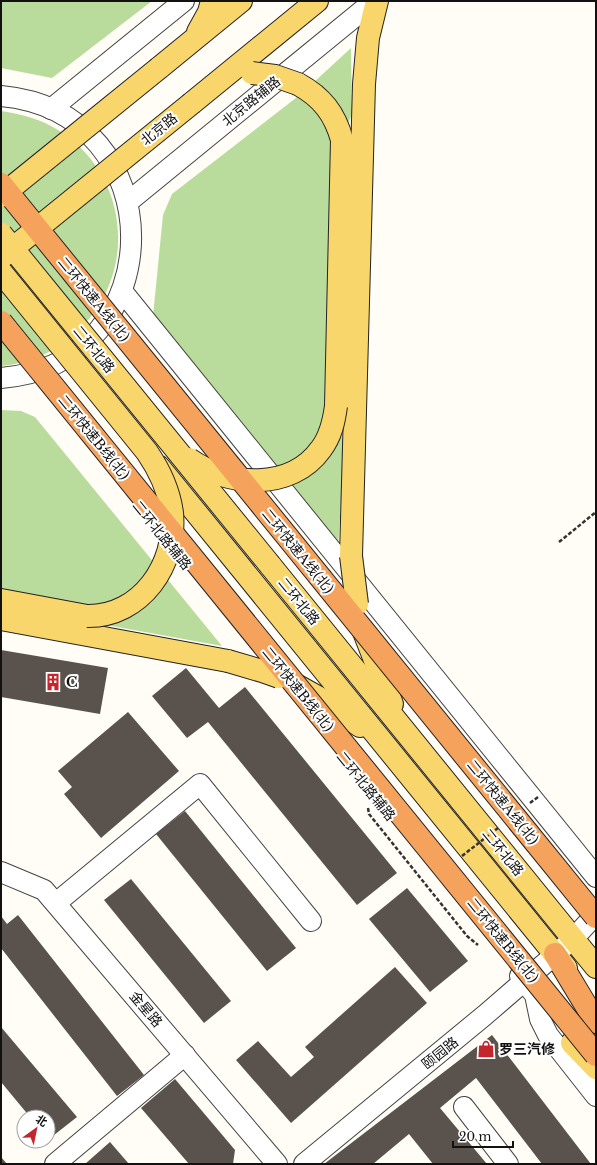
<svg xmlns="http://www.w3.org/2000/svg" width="597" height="1165" viewBox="0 0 597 1165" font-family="'Libre Baskerville','Noto Sans SC',serif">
<rect width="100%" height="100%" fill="#fffdf5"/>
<!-- forest -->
<g fill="#b9dc9c">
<polygon points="1,1 152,1 52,78 1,68"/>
<polygon points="351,48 352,114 336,152 331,412 345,443 338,547 153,316 163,215 172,194 301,94"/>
<path d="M1,111C21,114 41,119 58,130C132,176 139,280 72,336C53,353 27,364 1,366Z"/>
<polygon points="1,410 21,411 35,417 222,646 1,606"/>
</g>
<!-- building -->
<g fill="#5a524d">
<polygon points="1,650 108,668 100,714 1,697"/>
<polygon points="186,668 219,708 245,687 397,873 357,905 208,722 187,738 152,696"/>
<polygon points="128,712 179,771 101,838 64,794 72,787 58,771"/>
<polygon points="185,811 296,948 267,971 156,834"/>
<polygon points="131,879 231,1001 204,1023 104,900"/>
<polygon points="407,888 468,961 430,992 369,919"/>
<polygon points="18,915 144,1075 117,1096 1,948 1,916 7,924"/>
<polygon points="395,967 427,1003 291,1123 236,1060 258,1041 291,1077 314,1057 305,1047"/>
<polygon points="1,1027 77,1117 49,1139 48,1117 30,1117 1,1082"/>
<polygon points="492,1035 591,1164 542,1164 476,1078 440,1108 487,1164 433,1164 409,1134 373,1164 324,1164"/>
<polygon points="175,1079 235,1150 233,1164 189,1164 141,1108"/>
<polygon points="110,1142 129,1164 85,1164"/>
<polygon points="1,1157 7,1164 1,1164"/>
</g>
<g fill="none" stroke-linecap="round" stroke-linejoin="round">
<!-- minor casing -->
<g stroke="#444" stroke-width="22">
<g id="minor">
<path d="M1,96C175,112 174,364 1,378"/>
<polyline points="51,109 184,1"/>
<polyline points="128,202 374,1"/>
<polyline points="122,291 596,877"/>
<polyline points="1,872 44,890 277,1164"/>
<polyline points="56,903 200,784 311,921"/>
<polyline points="520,976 535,995 540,1019 548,1035 596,1096"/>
<polyline points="464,1107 508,1164"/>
<polyline points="55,1164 185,1055"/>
<polyline points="304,1164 485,1015 573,939 596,914"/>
</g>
</g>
<!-- major casing -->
<g stroke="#222" stroke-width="24">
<g id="major">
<polyline points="198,32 209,12 212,1"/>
<polyline points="159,68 241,1"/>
<path d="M298,84C322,97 335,114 342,140L336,406"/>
<polyline points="192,103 317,1"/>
<polyline points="159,467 566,968"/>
<polyline points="351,556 364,84 368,38 377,1"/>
<polyline points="270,565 596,967"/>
<polyline points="1,600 87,616"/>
<polyline points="1,619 228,661"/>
<polyline points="364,632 392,704"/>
<polyline points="296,685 323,700 360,726"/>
<polyline points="572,1043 596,1068"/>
</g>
</g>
<!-- highway casing -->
<g stroke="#222" stroke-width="24">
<polyline id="highway" points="555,954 596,1022"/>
</g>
<!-- path -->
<g stroke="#333" stroke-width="2.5" stroke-dasharray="4 2" stroke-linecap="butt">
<polyline points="559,542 596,512"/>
<polyline points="368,808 369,814 467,936 478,945"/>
</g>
<!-- minor -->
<use href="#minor" stroke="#fff" stroke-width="20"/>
<!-- major -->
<use href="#major" stroke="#f9d66b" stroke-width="22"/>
<!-- highway -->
<use href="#highway" stroke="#f5a25d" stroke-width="22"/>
<!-- major-bridge casing -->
<g stroke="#222" stroke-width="24" stroke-linecap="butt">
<g id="major-bridge">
<polyline points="252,73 275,76 298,84"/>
<polyline points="1,196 159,68"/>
<polyline points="1,234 270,565"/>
<polyline points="2,257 192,103"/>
<path d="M1,272L147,452C160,471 169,490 172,513C177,564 141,617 87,616"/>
<path d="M189,459C228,487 291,491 321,449C331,436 334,421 336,406"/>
<polyline points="351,556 357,604"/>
<polyline points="228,661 262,671 279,677"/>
</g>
</g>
<!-- highway-bridge casing -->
<g stroke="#222" stroke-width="24" stroke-linecap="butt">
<g id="highway-bridge">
<polyline points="1,184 596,917"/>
<polyline points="1,322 596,1055"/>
</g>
</g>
<!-- path-bridge -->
<g stroke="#333" stroke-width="2.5" stroke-dasharray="4 2" stroke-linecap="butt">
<polyline points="530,803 538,797"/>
<polyline points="462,856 498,828"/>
</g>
<!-- major-bridge -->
<use href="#major-bridge" stroke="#f9d66b" stroke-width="22"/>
<!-- highway-bridge -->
<use href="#highway-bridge" stroke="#f5a25d" stroke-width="22"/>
</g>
<!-- icons -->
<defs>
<g id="building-bare" transform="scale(1.38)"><path d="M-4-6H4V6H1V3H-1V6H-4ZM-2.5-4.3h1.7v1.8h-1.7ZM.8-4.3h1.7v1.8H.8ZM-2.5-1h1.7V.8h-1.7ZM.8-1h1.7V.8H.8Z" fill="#c4262e" stroke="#fff" stroke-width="2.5" paint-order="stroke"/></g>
<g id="shop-bare" transform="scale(1.38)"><path d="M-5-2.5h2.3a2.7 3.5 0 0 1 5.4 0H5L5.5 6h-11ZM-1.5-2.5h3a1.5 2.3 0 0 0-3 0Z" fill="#c4262e" stroke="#fff" stroke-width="2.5" paint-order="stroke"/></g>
</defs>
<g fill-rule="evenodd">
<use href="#building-bare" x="53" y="682"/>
<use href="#shop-bare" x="486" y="1049"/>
</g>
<g text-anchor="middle" stroke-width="4" stroke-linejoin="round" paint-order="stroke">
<!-- street labels -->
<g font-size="14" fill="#111" stroke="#fff">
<text transform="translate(251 101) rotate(-39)" y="5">北京路辅路</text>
<text transform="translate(159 129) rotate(-39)" y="5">北京路</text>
<text transform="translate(94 299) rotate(51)" y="5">二环快速A线(北)</text>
<text transform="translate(94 349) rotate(51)" y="5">二环北路</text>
<text transform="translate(94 437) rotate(51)" y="5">二环快速B线(北)</text>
<text transform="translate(162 535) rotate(51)" y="5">二环北路辅路</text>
<text transform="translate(298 551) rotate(51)" y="5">二环快速A线(北)</text>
<text transform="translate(299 601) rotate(51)" y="5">二环北路</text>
<text transform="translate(298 689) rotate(51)" y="5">二环快速B线(北)</text>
<text transform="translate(366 786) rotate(51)" y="5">二环北路辅路</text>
<text transform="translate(503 802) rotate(51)" y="5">二环快速A线(北)</text>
<text transform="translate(503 852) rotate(51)" y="5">二环北路</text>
<text transform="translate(503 940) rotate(51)" y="5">二环快速B线(北)</text>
<text transform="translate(146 1009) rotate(50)" y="5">金星路</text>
<text transform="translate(440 1053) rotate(-39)" y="5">颐园路</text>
</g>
<!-- poi labels -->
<g font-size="14" font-weight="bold" fill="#111" stroke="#fff" text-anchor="start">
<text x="66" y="687">C</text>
<text x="499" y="1054">罗三汽修</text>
</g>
</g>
<!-- border -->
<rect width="597" height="1165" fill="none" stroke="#111111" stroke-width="4"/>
<!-- north arrow -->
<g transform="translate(36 1129) rotate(33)"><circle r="19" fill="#ffffff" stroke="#a0a0a0"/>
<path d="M0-3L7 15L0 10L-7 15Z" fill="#c4262e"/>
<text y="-6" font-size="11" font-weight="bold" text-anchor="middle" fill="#111111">北</text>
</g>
<!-- scale -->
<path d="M453 1141v6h60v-6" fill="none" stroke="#111111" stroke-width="2"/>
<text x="459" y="1141" font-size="12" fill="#111111" stroke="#ffffff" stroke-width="3" paint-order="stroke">20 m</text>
</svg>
